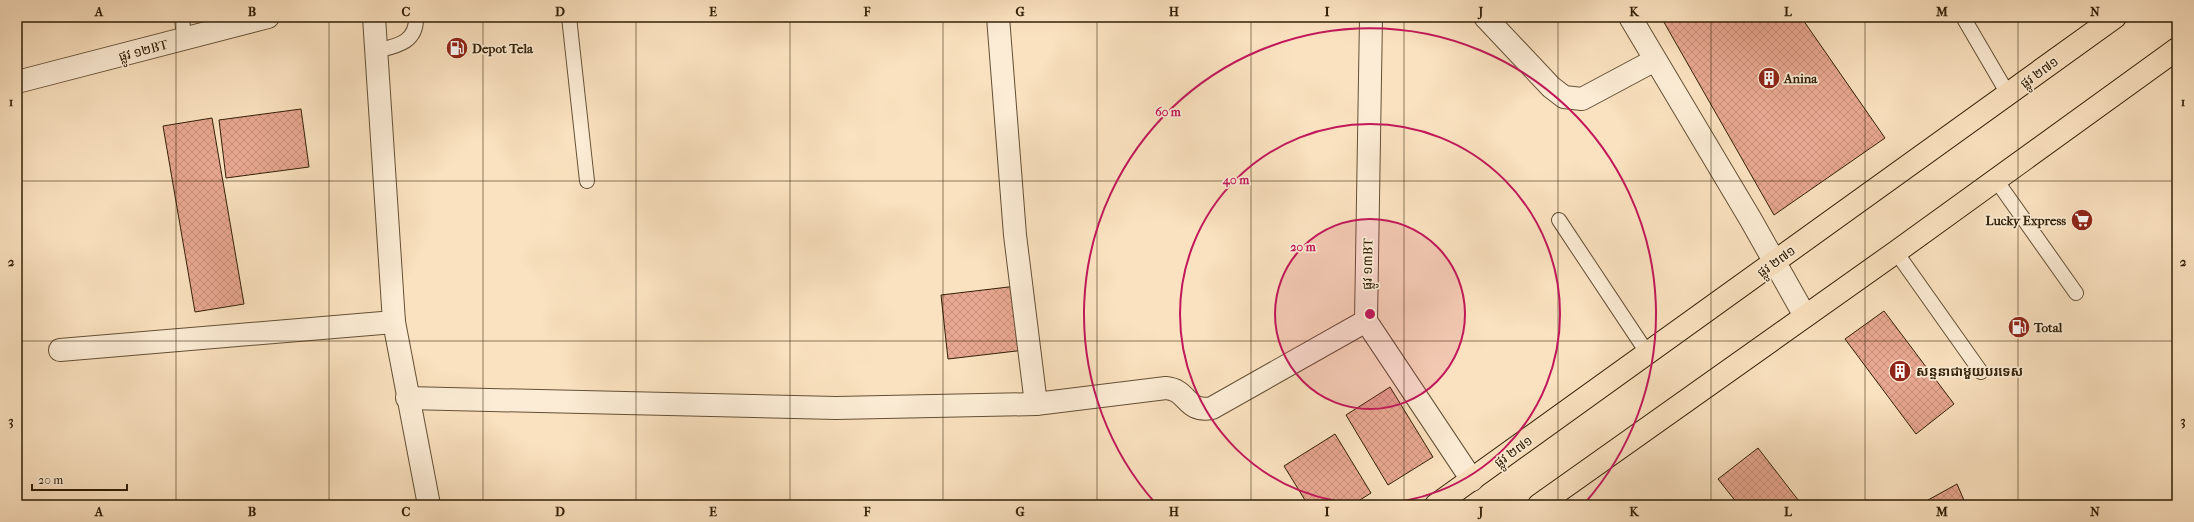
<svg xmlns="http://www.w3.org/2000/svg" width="2194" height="522" viewBox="0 0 2194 522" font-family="'IM FELL French Canon','Noto Sans Khmer',serif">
<defs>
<pattern id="building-cross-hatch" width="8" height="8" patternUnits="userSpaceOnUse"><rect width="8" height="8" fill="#e8a790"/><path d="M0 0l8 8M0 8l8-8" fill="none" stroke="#c78f7b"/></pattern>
</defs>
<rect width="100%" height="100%" fill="#fae1bf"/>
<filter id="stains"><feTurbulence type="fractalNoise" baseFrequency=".005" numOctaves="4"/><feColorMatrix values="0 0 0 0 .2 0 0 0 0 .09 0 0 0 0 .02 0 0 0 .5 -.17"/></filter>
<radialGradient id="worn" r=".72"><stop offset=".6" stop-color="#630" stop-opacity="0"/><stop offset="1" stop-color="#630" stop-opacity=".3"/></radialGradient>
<!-- building -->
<g fill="url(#building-cross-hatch)" stroke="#322007">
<polygon points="1661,17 1801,17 1885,138 1774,215"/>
<polygon points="301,109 309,167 226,178 219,120"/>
<polygon points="212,118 244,304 195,312 163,126"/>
<polygon points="1017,286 1025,350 948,359 941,295"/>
<polygon points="1884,311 1954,404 1916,434 1845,339"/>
<polygon points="1390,387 1433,457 1388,485 1346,415"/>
<polygon points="1335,434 1371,493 1352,505 1308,505 1284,466"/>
<polygon points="1758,448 1802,505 1734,505 1737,503 1718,479"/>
<polygon points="1957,484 1966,505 1919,505"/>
</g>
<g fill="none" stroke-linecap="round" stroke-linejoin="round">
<!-- service casing -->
<g stroke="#645035" stroke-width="16">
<g id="service">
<polyline points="182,17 184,39"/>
<polyline points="569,17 587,181"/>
<polyline points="1963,17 2008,94"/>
<path d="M376,51C396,46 417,43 416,17"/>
<polyline points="1996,180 2076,293"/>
<polyline points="1559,220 1648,354"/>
<polyline points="1896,252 1981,372"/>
</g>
</g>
<!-- minor casing -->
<g stroke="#645035" stroke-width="24">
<g id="minor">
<polyline points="374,17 394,322 429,505"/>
<polyline points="998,17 1015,235 1036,404"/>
<polyline points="1485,17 1551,87 1564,97 1582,99 1655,60"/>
<polyline points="1630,17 1751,220 1805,316"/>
<polyline points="60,350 394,322"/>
<path d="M407,398L836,408L1036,404L1166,388C1189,390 1185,413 1212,408L1366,321"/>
</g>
</g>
<!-- tertiary casing -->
<g stroke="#645035" stroke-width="24">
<g id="tertiary">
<polyline points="1371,17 1366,321 1472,480"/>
<polyline points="17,82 268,17"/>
</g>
</g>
<!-- primary casing -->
<g stroke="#322007" stroke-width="24">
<g id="primary">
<polyline points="1436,505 2115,17"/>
<polyline points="1539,505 1896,252 2177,49"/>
</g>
</g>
<!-- service -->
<use href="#service" stroke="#fcecd5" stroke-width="14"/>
<!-- minor -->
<use href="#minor" stroke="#fcecd5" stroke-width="22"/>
<!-- tertiary -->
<use href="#tertiary" stroke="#fcecd5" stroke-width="22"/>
<!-- primary -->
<use href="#primary" stroke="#fae1bf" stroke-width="22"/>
</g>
<!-- grid -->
<path fill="none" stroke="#322007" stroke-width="1" stroke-opacity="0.55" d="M176,17V505M329,17V505M483,17V505M636,17V505M790,17V505M943,17V505M1097,17V505M1251,17V505M1404,17V505M1558,17V505M1711,17V505M1865,17V505M2018,17V505M17,181H2177M17,341H2177"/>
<!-- distance rings -->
<circle cx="1370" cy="314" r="95" fill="#c2185b" fill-opacity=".12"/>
<g fill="none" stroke="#c2185b" stroke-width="2">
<circle cx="1370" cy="314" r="95"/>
<circle cx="1370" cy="314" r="190"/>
<path d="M1156 504A286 286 0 1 1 1584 504"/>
</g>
<!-- icons -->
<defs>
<g id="fuel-disc" transform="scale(1.15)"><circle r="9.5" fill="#8f2418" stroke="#fcecd5"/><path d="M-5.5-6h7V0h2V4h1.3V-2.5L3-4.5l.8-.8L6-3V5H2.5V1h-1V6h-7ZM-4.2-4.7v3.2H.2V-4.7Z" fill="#fff"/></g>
<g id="building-disc" transform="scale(1.15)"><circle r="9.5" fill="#8f2418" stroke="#fcecd5"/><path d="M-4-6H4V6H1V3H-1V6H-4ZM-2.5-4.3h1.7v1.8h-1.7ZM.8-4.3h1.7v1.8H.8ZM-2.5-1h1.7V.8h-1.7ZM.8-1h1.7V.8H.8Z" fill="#fff"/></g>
<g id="supermarket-disc" transform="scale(1.15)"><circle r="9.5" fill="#8f2418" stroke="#fcecd5"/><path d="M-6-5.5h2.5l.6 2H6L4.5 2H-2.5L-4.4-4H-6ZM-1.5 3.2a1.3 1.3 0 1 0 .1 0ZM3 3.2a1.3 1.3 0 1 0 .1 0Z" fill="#fff"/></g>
</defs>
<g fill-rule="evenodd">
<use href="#fuel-disc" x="457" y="48"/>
<use href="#building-disc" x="1769" y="78"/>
<use href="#supermarket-disc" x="2082" y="220"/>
<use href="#fuel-disc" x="2019" y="327"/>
<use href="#building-disc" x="1900" y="371"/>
</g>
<g text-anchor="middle" stroke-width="3.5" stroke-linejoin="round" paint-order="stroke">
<!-- poi labels -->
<g font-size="13" font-weight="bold" fill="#322007" stroke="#fcecd5" text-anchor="start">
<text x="472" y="53">Depot Tela</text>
<text x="1784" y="83">Anina</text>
<text x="2066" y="225" text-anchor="end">Lucky Express</text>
<text x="2034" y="332">Total</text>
<text x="1916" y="376">សន្ទនាជាមួយបរទេស</text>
</g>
<!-- street labels -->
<g font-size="13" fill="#322007" stroke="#fcecd5">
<text transform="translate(143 50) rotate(-15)" y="5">ផ្លូវ ១២BT</text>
<text transform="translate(2039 72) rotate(-36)" y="5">ផ្លូវ ២៧១</text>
<text transform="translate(1776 261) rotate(-36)" y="5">ផ្លូវ ២៧១</text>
<text transform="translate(1367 264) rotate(-89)" y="5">ផ្លូវ ១៣BT</text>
<text transform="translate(1513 451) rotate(-36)" y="5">ផ្លូវ ២៧១</text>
</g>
</g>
<circle cx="1370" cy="314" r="6" fill="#c2185b" stroke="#fcecd5" stroke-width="2"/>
<g font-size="12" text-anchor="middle" font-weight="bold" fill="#c2185b" stroke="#fcecd5" stroke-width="3.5" stroke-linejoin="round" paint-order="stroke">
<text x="1168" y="116">60 m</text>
<text x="1236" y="184">40 m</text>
<text x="1303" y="251">20 m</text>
</g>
<!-- margin -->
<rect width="2194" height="522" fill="none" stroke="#fae1bf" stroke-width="44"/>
<!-- scale -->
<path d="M32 484v6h95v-6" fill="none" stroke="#322007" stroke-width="2"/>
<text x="38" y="484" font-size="12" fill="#322007" stroke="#fcecd5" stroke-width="3" paint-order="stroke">20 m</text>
<rect x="22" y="22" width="2150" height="478" fill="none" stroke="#322007" stroke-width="1.5"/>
<g font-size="13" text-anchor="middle" font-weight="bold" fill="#322007">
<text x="99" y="16">A</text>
<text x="252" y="16">B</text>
<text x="406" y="16">C</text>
<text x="560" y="16">D</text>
<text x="713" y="16">E</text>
<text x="867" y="16">F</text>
<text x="1020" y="16">G</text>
<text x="1174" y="16">H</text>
<text x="1327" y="16">I</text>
<text x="1481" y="16">J</text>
<text x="1634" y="16">K</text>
<text x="1788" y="16">L</text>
<text x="1942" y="16">M</text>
<text x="2095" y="16">N</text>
<text x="11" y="106">1</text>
<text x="2183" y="106">1</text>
<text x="11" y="266">2</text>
<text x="2183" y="266">2</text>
<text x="11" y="425">3</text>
<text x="2183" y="425">3</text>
<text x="99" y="516">A</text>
<text x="252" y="516">B</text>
<text x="406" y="516">C</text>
<text x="560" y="516">D</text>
<text x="713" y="516">E</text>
<text x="867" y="516">F</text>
<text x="1020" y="516">G</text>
<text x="1174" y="516">H</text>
<text x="1327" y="516">I</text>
<text x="1481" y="516">J</text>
<text x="1634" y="516">K</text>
<text x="1788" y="516">L</text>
<text x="1942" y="516">M</text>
<text x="2095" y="516">N</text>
</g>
<rect width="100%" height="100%" filter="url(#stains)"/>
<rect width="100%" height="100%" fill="url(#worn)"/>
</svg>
